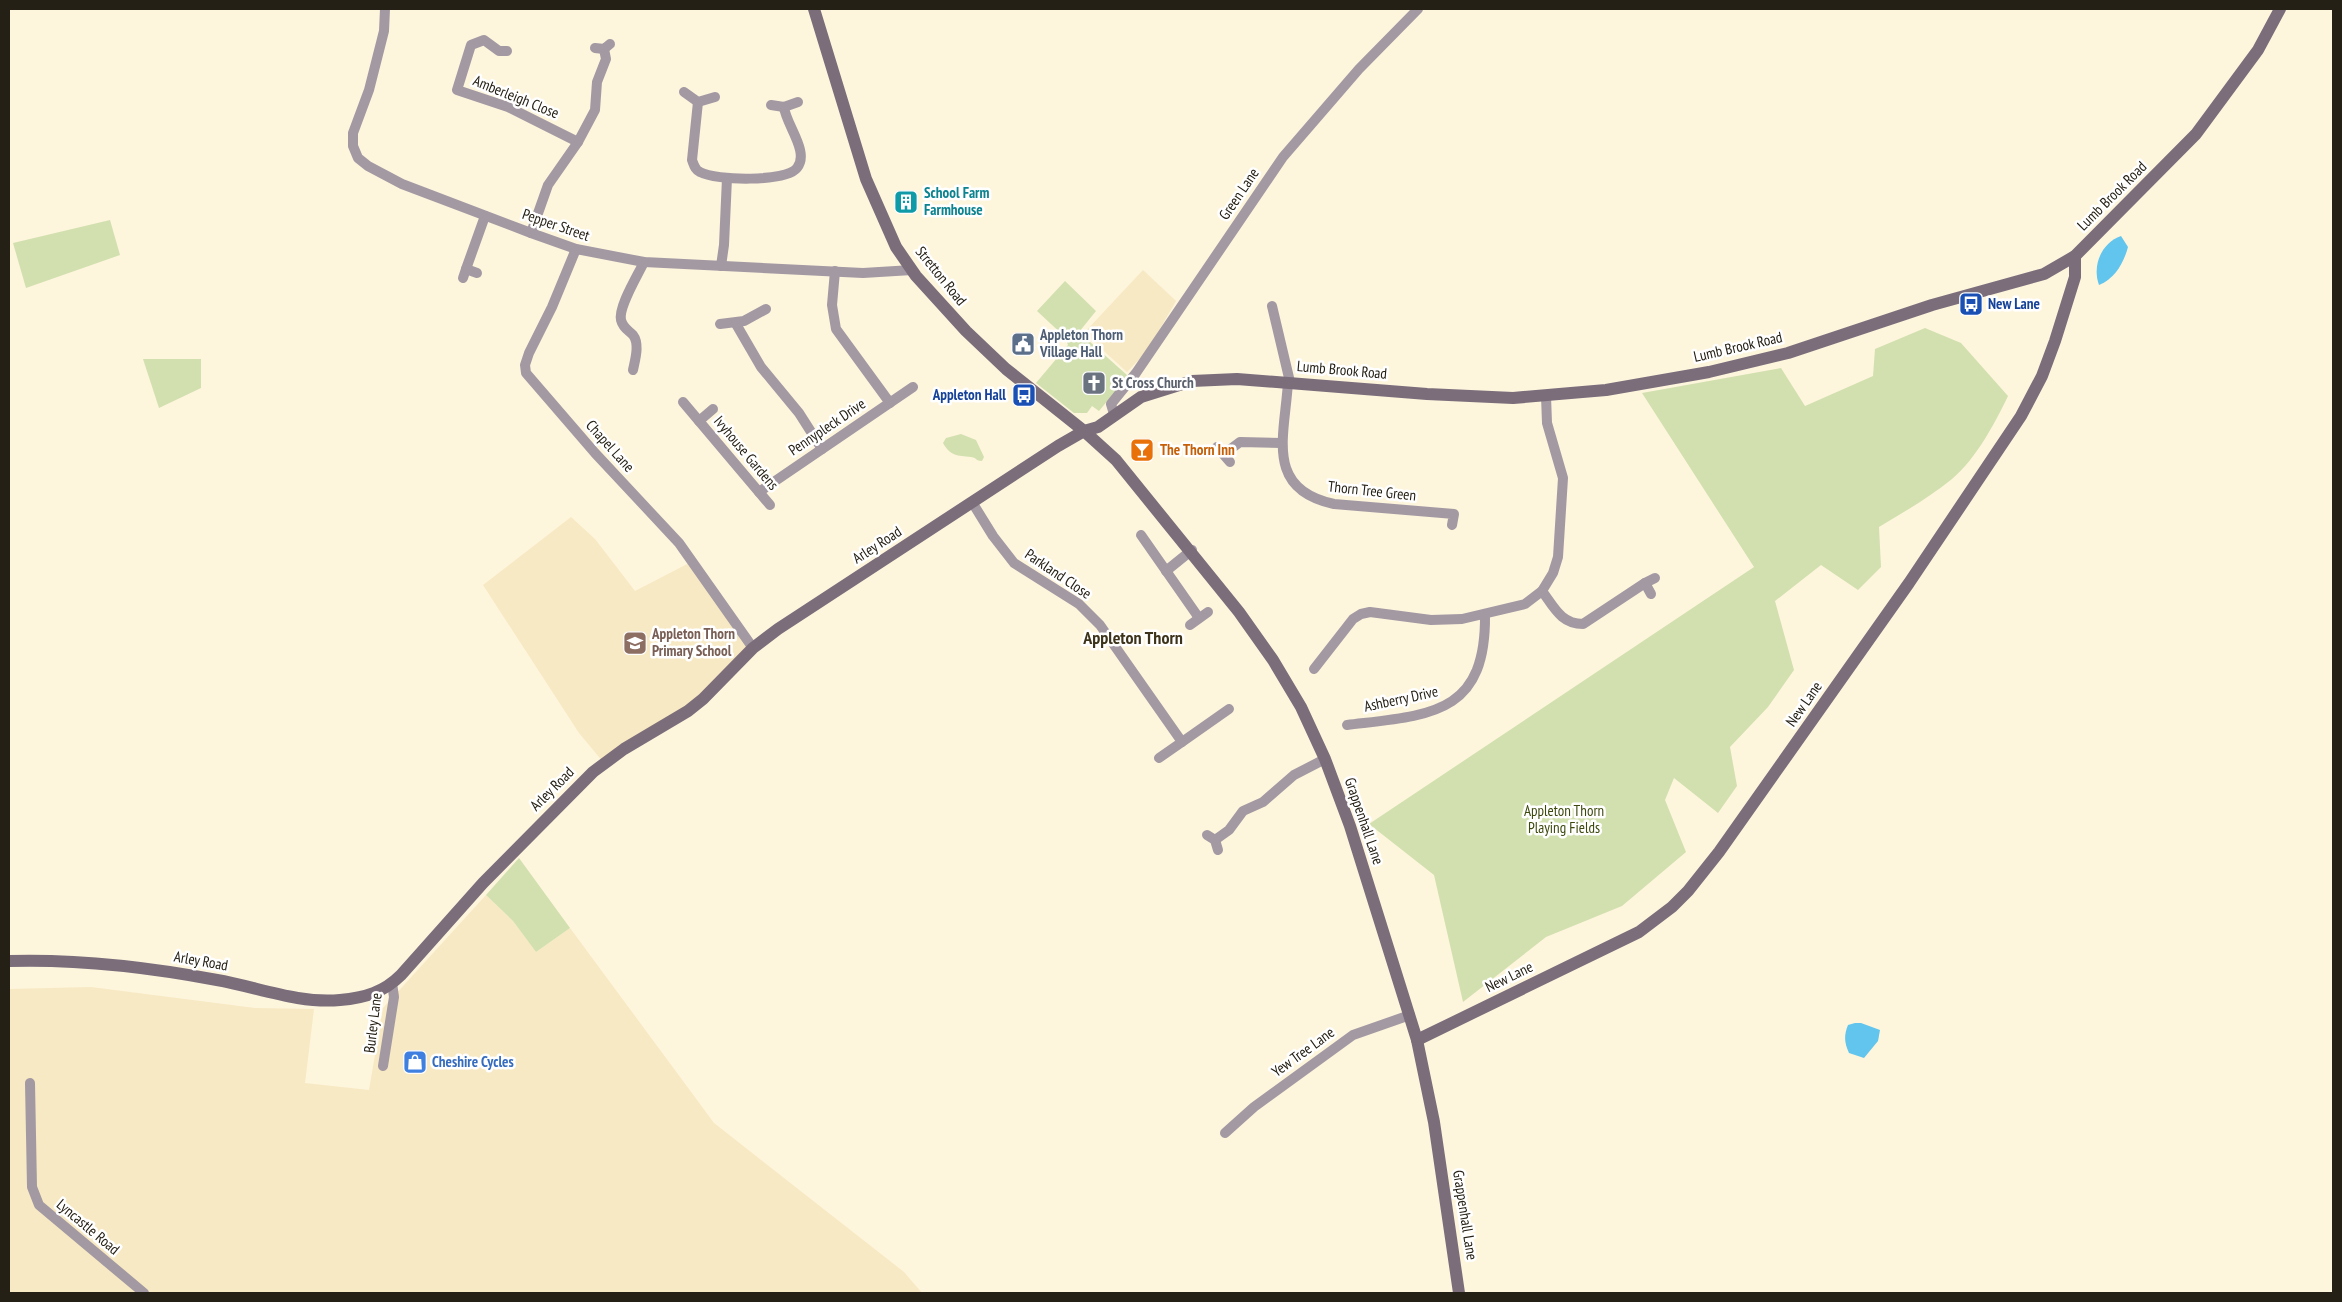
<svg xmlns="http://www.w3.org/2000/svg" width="2342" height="1302" viewBox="0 0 2342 1302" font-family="'PT Sans Narrow',sans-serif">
<rect width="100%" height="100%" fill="#fef5dd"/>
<!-- built -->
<g fill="#f7e9c3">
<polygon points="1143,270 1176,301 1147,351 1127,372 1084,333"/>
<polygon points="571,517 595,539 635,591 693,561 753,648 703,699 604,763 579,733 483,585"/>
<polygon points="486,895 513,921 536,952 570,928 714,1123 904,1272 922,1293 9,1293 9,989 91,987 255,1008 314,1009 305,1083 369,1090 383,1008"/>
</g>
<!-- green -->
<g fill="#d2e0af">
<polygon points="110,220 120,255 26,288 13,243"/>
<polygon points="1065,281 1096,311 1079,332 1128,376 1099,411 1092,406 1087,413 1074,413 1036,383 1068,345 1065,337 1037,311"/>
<path d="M1925,328L1961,343L2008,396C1995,423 1976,459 1952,479C1930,497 1904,512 1879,527L1881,567L1858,590L1821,565L1775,601L1794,670L1768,707L1730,747L1737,786L1718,813L1674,778L1665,800L1686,852L1622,906L1546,937L1463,1002L1434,875L1369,824L1754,567L1642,393L1781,368L1805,406L1873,376L1875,349Z"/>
<polygon points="143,359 201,359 201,388 159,408"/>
<path d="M961,434L976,440L984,457L982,461C975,461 978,458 971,457C957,455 951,457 943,443L946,438Z"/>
<polygon points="519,858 570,928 536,952 513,921 486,895"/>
</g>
<!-- water -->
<g fill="#61c5ed">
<path d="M2121,236L2128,247C2124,262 2115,279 2099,285C2092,266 2101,243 2121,236Z"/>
<path d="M1855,1023H1861L1880,1030L1878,1041L1864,1058L1849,1053C1844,1042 1844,1035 1848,1025Z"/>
</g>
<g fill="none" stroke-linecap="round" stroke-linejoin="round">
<!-- street -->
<g stroke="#a399a3" stroke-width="10">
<polyline points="385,9 384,31 369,90 353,133 353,146 358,158 368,166 402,184 531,233 576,249 644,262 863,273 912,270"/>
<polyline points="595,48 604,49 610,44"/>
<polyline points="507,51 499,51 484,40 471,45 457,90 508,107 578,142"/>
<polyline points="684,92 698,102 715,97"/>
<path d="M698,102L692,160C694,165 695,170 700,172C716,181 786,182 797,168C810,152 786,125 784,107"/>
<polyline points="771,105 784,107 798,102"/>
<polyline points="531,233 548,185 578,142 595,110 597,82 606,59 604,49"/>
<polyline points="576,249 552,307 529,353 525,365 526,373 595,453 679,543 753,648"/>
<polyline points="721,266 724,245 727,178"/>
<polyline points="466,269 485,216"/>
<polyline points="835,271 832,305 836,329 890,403"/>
<polyline points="463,278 466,269 477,273"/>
<polyline points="1272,306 1290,382"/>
<polyline points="720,324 744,321 766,309"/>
<polyline points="736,324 761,367 799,413 822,449"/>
<path d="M633,370C635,360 640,344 633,335C628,330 623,328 621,320C618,307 638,275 644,262"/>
<path d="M1288,382C1285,435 1264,489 1334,504L1454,514L1452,525"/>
<polyline points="683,402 699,421 713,409"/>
<polyline points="1114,414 1111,404 1136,373 1283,157 1359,69 1418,9"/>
<polyline points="699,421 770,505"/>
<polyline points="1217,447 1230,462"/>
<polyline points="1224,454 1240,442 1282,443"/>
<polyline points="759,492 913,387"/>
<polyline points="972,502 993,536 1014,563 1079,604 1100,625 1182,742 1159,758"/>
<polyline points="1141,535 1199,618"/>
<polyline points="1166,571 1192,550"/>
<path d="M1542,591C1554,607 1561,624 1583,624L1645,583"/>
<polyline points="1651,594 1645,583 1655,578"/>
<polyline points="1190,625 1208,612"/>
<polyline points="1314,669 1353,619 1361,614 1370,612 1431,620 1462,619 1525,604 1542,591 1553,573 1558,557 1563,478 1547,423 1546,396"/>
<path d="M1347,725C1429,715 1486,716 1485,615"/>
<polyline points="1182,742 1229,709"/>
<polyline points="1207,835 1215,840 1218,850"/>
<polyline points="1215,840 1229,830 1243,811 1263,802 1294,775 1325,759"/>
<polyline points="383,1066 394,997 392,983"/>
<polyline points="30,1083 32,1187 39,1205 144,1293"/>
<polyline points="1225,1133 1254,1107 1353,1035 1410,1015"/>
</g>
<!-- secondary -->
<g stroke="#7c6d7b" stroke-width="12">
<polyline points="814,9 866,179 896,247 916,276 966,331 1006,369 1084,431 1116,460 1239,612 1273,660 1301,707 1325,759 1350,826 1417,1040 1434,1122 1459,1293"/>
<path d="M9,961C78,959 148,967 217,980C257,987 299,1004 340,1000C365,998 384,992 401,975L483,883L593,772L624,749L688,711L703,699L753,648L778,629L1058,446L1084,431L1098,427L1141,397L1192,381L1237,379L1427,394L1513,398L1606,390L1709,372L1788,353L1932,305L2044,274L2075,256L2196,134L2258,50L2280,9"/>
<polyline points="1417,1040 1639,932 1672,907 1688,891 1719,852 1909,583 2021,416 2042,376 2055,341 2075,277 2075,256"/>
</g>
</g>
<!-- icons -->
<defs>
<g id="building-square" transform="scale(1.25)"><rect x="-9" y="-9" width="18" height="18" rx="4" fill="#0f9aa8" stroke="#fff"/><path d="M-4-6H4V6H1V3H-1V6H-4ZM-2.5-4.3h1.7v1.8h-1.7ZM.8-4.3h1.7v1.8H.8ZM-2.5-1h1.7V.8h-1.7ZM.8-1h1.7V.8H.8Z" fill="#fff"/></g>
<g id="bus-square" transform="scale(1.25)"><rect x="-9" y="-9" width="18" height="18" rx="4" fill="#1a4fb4" stroke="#fff"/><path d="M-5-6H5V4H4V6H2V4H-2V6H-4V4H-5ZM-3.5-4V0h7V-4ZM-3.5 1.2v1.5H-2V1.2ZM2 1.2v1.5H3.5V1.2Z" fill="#fff"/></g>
<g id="civic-square" transform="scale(1.25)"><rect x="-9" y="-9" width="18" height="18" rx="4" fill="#5c6f8a" stroke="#fff"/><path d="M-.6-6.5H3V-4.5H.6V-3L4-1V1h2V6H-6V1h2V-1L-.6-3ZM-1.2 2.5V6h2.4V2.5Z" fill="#fff"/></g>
<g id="church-square" transform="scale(1.25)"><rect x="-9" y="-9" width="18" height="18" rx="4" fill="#6b7280" stroke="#fff"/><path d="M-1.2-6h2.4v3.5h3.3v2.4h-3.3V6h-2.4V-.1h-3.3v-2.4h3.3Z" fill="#fff"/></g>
<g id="bar-square" transform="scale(1.25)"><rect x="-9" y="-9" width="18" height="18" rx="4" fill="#e8710a" stroke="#fff"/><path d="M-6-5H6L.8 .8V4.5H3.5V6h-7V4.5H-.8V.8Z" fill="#fff"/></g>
<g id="school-square" transform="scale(1.25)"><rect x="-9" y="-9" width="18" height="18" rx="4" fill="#8d6e63" stroke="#fff"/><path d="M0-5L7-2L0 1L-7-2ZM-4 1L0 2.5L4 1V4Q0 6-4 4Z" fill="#fff"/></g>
<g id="shop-square" transform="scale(1.25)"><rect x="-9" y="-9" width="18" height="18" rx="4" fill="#3f7fe0" stroke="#fff"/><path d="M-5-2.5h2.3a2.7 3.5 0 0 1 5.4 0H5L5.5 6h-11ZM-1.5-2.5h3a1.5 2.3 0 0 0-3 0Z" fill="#fff"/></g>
</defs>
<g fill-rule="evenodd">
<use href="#building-square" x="906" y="202"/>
<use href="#bus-square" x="1971" y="304"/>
<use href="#civic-square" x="1023" y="344"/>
<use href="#church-square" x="1094" y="383"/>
<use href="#bus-square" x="1024" y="395"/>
<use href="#bar-square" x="1142" y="450"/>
<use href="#school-square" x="635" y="643"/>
<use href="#shop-square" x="415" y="1062"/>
</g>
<g text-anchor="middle" stroke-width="5" stroke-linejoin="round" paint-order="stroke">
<!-- street labels -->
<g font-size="15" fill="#252015" stroke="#fff">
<text transform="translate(516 97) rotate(22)" y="5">Amberleigh Close</text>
<text transform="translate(1239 194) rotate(-56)" y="5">Green Lane</text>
<text transform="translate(2112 196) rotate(-45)" y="5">Lumb Brook Road</text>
<text transform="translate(556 225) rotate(19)" y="5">Pepper Street</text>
<text transform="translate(941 276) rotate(51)" y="5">Stretton Road</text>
<text transform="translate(1738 347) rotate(-13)" y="5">Lumb Brook Road</text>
<text transform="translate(1342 370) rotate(5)" y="5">Lumb Brook Road</text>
<text transform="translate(827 427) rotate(-34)" y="5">Pennypleck Drive</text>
<text transform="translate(610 446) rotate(48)" y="5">Chapel Lane</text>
<text transform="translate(746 453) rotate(50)" y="5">Ivyhouse Gardens</text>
<text transform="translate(1372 491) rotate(6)" y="5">Thorn Tree Green</text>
<text transform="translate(877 545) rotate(-33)" y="5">Arley Road</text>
<text transform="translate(1058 574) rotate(34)" y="5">Parkland Close</text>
<text transform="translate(1401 699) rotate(-12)" y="5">Ashberry Drive</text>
<text transform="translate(1804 704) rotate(-55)" y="5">New Lane</text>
<text transform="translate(552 789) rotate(-45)" y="5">Arley Road</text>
<text transform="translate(1364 821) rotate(71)" y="5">Grappenhall Lane</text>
<text transform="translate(201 961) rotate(10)" y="5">Arley Road</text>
<text transform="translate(1509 977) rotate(-26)" y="5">New Lane</text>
<text transform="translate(373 1023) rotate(-83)" y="5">Burley Lane</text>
<text transform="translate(1303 1052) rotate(-36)" y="5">Yew Tree Lane</text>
<text transform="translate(1465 1215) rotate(81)" y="5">Grappenhall Lane</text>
<text transform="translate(88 1227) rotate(40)" y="5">Lyncastle Road</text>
</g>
<!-- culture labels -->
<g font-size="15" font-weight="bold" fill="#0d838f" stroke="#fff" text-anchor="start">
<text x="924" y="198">School Farm<tspan x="924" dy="17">Farmhouse</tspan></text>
</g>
<!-- transit labels -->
<g font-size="15" font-weight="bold" fill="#164399" stroke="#fff" text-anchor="start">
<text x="1988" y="309">New Lane</text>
<text x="1006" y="400" text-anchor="end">Appleton Hall</text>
</g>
<!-- service labels -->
<g font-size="15" font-weight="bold" fill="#4e5e75" stroke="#fff" text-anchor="start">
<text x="1040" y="340">Appleton Thorn<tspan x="1040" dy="17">Village Hall</tspan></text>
</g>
<!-- worship labels -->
<g font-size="15" font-weight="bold" fill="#5b616d" stroke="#fff" text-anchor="start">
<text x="1112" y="388">St Cross Church</text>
</g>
<!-- food labels -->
<g font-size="15" font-weight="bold" fill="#c56008" stroke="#fff" text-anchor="start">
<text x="1160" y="455">The Thorn Inn</text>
</g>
<!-- education labels -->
<g font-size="15" font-weight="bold" fill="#785e54" stroke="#fff" text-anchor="start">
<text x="652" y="639">Appleton Thorn<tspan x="652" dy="17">Primary School</tspan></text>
</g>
<!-- park labels -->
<g font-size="15" fill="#3c480c" stroke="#fff">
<text x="1564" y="816">Appleton Thorn<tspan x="1564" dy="17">Playing Fields</tspan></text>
</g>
<!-- shop labels -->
<g font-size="15" font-weight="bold" fill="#366cbe" stroke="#fff" text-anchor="start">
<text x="432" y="1067">Cheshire Cycles</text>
</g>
<!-- quarter labels -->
<g font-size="18" font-weight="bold" fill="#3c331a" stroke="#fff">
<text x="1133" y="644">Appleton Thorn</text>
</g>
</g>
<!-- border -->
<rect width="2342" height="1302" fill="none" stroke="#252015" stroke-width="20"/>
</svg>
